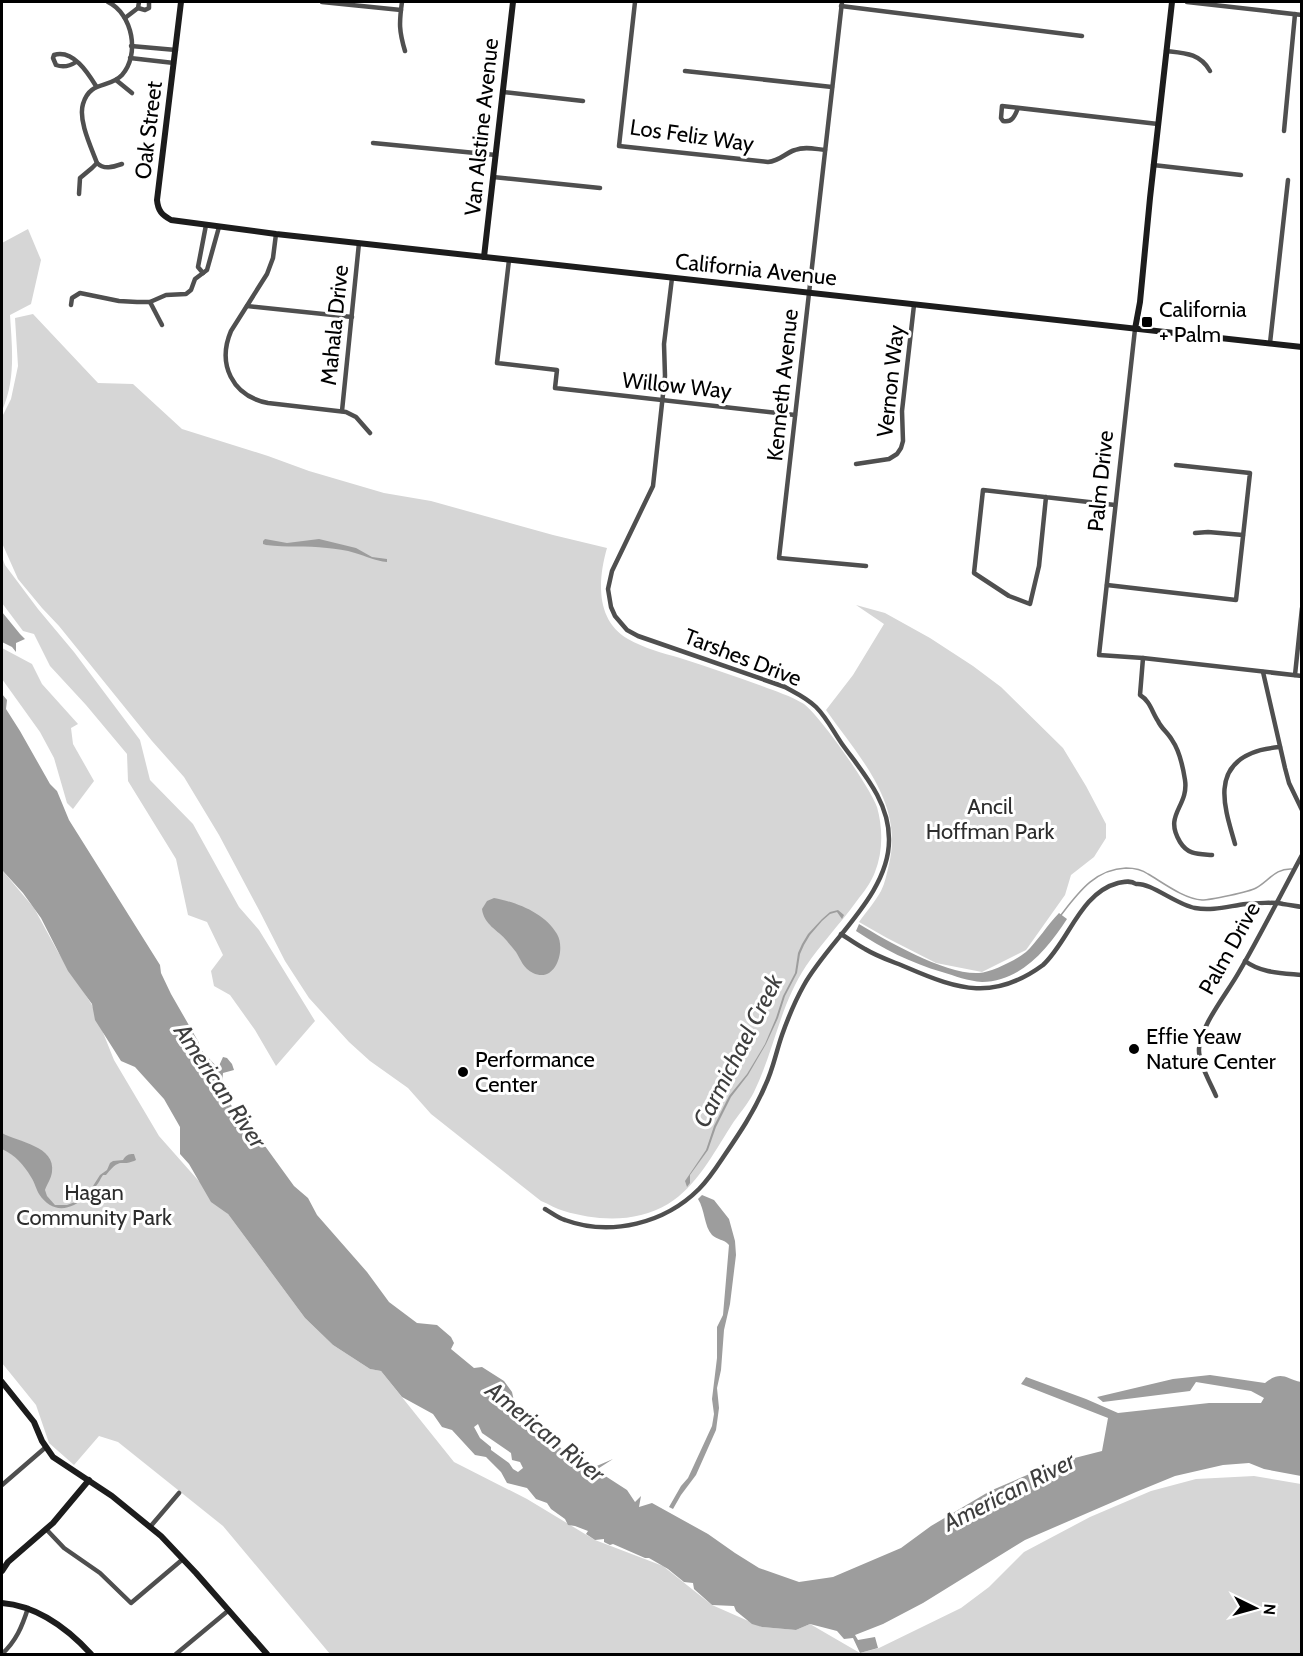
<svg xmlns="http://www.w3.org/2000/svg" width="1303" height="1656" viewBox="0 0 1303 1656" font-family="Cabin,sans-serif">
<rect width="100%" height="100%" fill="#fff"/>
<!-- green -->
<g fill="#d6d6d6">
<path d="M28,229L41,260L31,304L10,315C12,348 16,379 2,411V243Z"/>
<path d="M33,314L98,383L133,384L182,429L268,456L309,471L384,493L431,501L553,535L607,548C598,579 595,620 628,639C644,648 662,653 680,658C708,667 735,676 762,686C775,691 791,696 804,704C821,717 870,787 877,807C883,828 883,852 875,872C871,883 863,893 856,902C840,924 821,944 806,966C780,1005 774,1051 754,1092C748,1104 738,1115 731,1126C713,1154 697,1186 668,1204C637,1223 597,1221 564,1211C556,1209 549,1204 541,1201L431,1114L408,1088L370,1061L349,1042L309,998L285,961L259,910L219,835L184,777L152,741L59,626L42,608L18,579L2,543V417L11,399L18,366L15,318Z"/>
<polygon points="2,557 5,565 38,609 74,652 140,740 150,780 193,824 239,907 259,930 315,1021 276,1066 255,1030 230,995 214,986 211,971 223,955 207,922 188,915 176,859 128,781 127,754 86,705 50,666 34,634 23,631 2,603"/>
<path d="M856,605L885,613L930,638L973,666L1001,687L1063,748L1086,786L1106,824V838L1094,857L1071,875L1065,895L1026,950L982,972L936,963L887,938L859,922C866,912 875,902 881,891C885,883 887,873 889,864C904,803 859,757 826,710L853,675L884,624Z"/>
<polygon points="2,648 32,664 42,684 78,724 71,728 73,744 94,781 73,809 67,803 54,758 40,732 2,679"/>
<polygon points="2,870 34,908 58,952 92,1005 114,1060 159,1136 228,1214 305,1318 333,1345 370,1369 381,1371 454,1462 527,1499 595,1540 663,1566 712,1605 762,1627 796,1630 810,1624 860,1653 879,1648 961,1608 989,1587 1024,1552 1090,1517 1151,1491 1196,1479 1254,1476 1301,1484 1301,1654 330,1654 223,1526 118,1442 99,1436 74,1465 49,1443 36,1405 2,1363"/>
</g>
<!-- water -->
<g fill="#9d9d9d" fill-rule="evenodd">
<path d="M265,539L287,543L319,539L356,548L372,557L387,559V562C375,561 366,556 355,553C346,550 336,549 327,548C306,545 287,548 266,545L263,544V541Z"/>
<polygon points="2,612 20,634 25,639 16,643 16,652 12,647 2,642"/>
<path d="M2,694L7,700L6,709L20,731L50,784L57,791L69,820L160,965L161,973L171,994L198,1041L202,1051L218,1068L223,1057L227,1058L232,1064L234,1070L223,1073L222,1083L229,1087L227,1099L240,1118L257,1135L294,1186L308,1198L317,1215L367,1272L389,1302L417,1323L437,1325L451,1337L454,1343L451,1349L474,1368L482,1367L504,1381L512,1392L514,1401L522,1408L535,1428L544,1432L567,1454L590,1463L592,1468L613,1459L596,1470L627,1490L635,1502L641,1496L639,1507L652,1503L708,1534L735,1553L759,1568L799,1582L833,1577L901,1548L931,1526L990,1491L1055,1463L1102,1451L1108,1418L1021,1384L1026,1377L1086,1399L1118,1413L1209,1403H1261L1264,1398L1251,1391L1196,1382L1190,1391L1103,1402L1097,1397L1173,1379L1210,1375L1265,1383C1281,1370 1285,1378 1301,1382V1476L1264,1469L1249,1463L1223,1465L1175,1476L1136,1492L1025,1540L923,1603L883,1624L855,1635L858,1640L875,1637L878,1648L860,1653L853,1638L844,1639L837,1631L810,1624L796,1630L762,1627L752,1624L736,1611L734,1606L712,1605L694,1589L693,1583L684,1582L668,1569L649,1558H645L613,1544L610,1545L604,1542V1539L595,1540L586,1534L588,1531L575,1526L568,1525L565,1519L551,1509L547,1503L536,1499L527,1488L507,1483L501,1472L486,1457L475,1455L452,1430L442,1427L433,1414L402,1397L381,1371L370,1369L333,1345L305,1318L228,1214L211,1202L189,1164L180,1154V1127L164,1099L135,1067L121,1061L95,1020L92,1004L68,971L41,918L23,893L2,870ZM478,1424L482,1433L511,1453L512,1460L520,1462L523,1468L518,1472L513,1469L509,1463L491,1450V1447L480,1438L474,1427Z"/>
<path d="M494,898C516,902 545,913 557,934C566,949 556,984 533,973C523,968 521,960 516,952C513,948 510,945 507,941C498,930 484,925 482,909L487,901Z"/>
<polygon points="838,910 844,915 842,919 837,912 830,914 822,921 810,935 804,945 800,954 797,973 785,996 778,1018 766,1044 748,1075 731,1097 716,1127 708,1150 690,1175 690,1183 687,1187 685,1181 706,1150 714,1126 729,1096 747,1074 765,1044 776,1018 783,996 795,973 798,953 802,944 808,934 822,919 830,912"/>
<path d="M1059,913L1067,919C1048,948 1021,982 982,982C968,981 955,976 942,972C911,963 883,949 856,931L859,924C887,941 946,975 979,973C992,972 1016,960 1026,952C1036,943 1049,923 1059,913Z"/>
<path d="M2,1133C18,1142 56,1146 52,1172C51,1179 47,1184 45,1190L47,1196L55,1205H67L78,1201L93,1186L100,1175L107,1170L110,1163L113,1161L123,1160C126,1155 128,1154 134,1154L136,1160C120,1168 122,1155 106,1175H103C100,1179 99,1183 96,1186C94,1189 90,1193 86,1196C71,1211 52,1214 39,1194C36,1189 35,1183 31,1177C24,1165 15,1155 2,1149Z"/>
<path d="M702,1195L714,1200L729,1219L735,1241L736,1255L730,1304L724,1330L721,1370L717,1388L719,1408L716,1430L696,1475L681,1495L673,1509L669,1507L681,1486L688,1478L712,1426L714,1414L712,1399L717,1358V1327L723,1315L729,1245C724,1239 717,1240 712,1235C704,1226 705,1210 698,1199Z"/>
</g>
<g fill="none" stroke-linecap="round" stroke-linejoin="round">
<!-- stream -->
<path stroke="#9d9d9d" stroke-width="1.5" d="M1061,915C1078,893 1095,869 1126,868C1134,868 1141,869 1148,874C1162,882 1184,899 1202,900C1210,900 1249,892 1256,888C1269,881 1275,868 1292,869"/>
<!-- street -->
<g stroke="#4f4f4f" stroke-width="4.5">
<polyline points="322,2 401,10"/>
<path d="M402,2C399,23 399,31 405,51"/>
<path d="M635,2L619,146L768,162C780,161 785,153 795,150C805,146 815,149 825,150"/>
<polyline points="842,2 779,558 866,566"/>
<polyline points="1187,2 1302,15"/>
<polyline points="841,6 1082,36"/>
<polyline points="138,8 145,10 149,8 149,2"/>
<polyline points="125,18 138,8 139,2"/>
<polyline points="131,46 176,50"/>
<path d="M1166,51C1184,53 1200,53 1210,71"/>
<polyline points="130,58 174,63"/>
<path d="M76,62C70,66 64,68 56,65L53,58L54,55C73,49 88,73 96,86"/>
<polyline points="685,71 832,87"/>
<polyline points="116,80 132,93"/>
<polyline points="503,92 583,101"/>
<path d="M1018,108C1015,116 1012,123 1003,121L1001,118L1002,106L1158,124"/>
<polyline points="1284,131 1295,14"/>
<polyline points="373,143 496,155"/>
<path d="M97,163C91,147 78,120 83,104C90,80 109,89 122,75C140,55 133,14 108,2"/>
<polyline points="1153,165 1241,175"/>
<polyline points="493,177 600,188"/>
<path d="M79,194L80,178L92,168L97,163C104,170 113,167 122,164"/>
<path d="M276,234L273,258L267,274L231,331C217,364 232,396 268,403L346,412L356,417L370,433"/>
<polyline points="509,260 497,363 557,370 555,388 795,415"/>
<polyline points="203,273 198,267 206,225"/>
<polyline points="150,302 162,325"/>
<polyline points="71,305 72,298 80,293 119,301 137,302 150,302 166,295 186,294 191,290 195,279 207,270 219,227"/>
<polyline points="247,306 352,317"/>
<polyline points="1135,329 1099,655 1143,658 1302,676"/>
<polyline points="1270,343 1288,180"/>
<polyline points="342,411 359,243"/>
<polyline points="856,464 889,459 897,454 901,448 903,441 902,411 914,305"/>
<polyline points="1046,497 1039,566 1030,604 1009,596 974,573 983,490 1115,505"/>
<polyline points="1195,533 1208,532 1243,535"/>
<polyline points="1107,585 1236,600 1250,473 1176,465"/>
<path d="M1143,658L1140,695C1150,701 1152,712 1158,721C1161,728 1168,733 1172,740C1179,750 1183,767 1185,780C1189,807 1163,814 1180,842C1188,855 1198,854 1212,855"/>
<polyline points="1263,672 1285,768 1289,783 1302,810"/>
<polyline points="1295,675 1302,608"/>
<path d="M1235,844C1226,812 1210,770 1252,753C1261,749 1271,748 1280,747"/>
<path d="M841,934C849,939 857,945 865,949C878,957 894,962 908,968C959,990 994,1001 1043,965C1069,941 1080,893 1118,883C1124,882 1130,880 1136,884C1150,882 1177,905 1195,908C1213,911 1229,906 1246,904C1254,903 1276,902 1283,904C1290,905 1295,906 1302,907"/>
<path d="M1245,961C1261,973 1281,973 1302,975"/>
<path d="M1216,1096C1211,1084 1198,1062 1199,1049C1200,1026 1228,992 1239,972C1261,934 1281,894 1302,855"/>
<path d="M545,1209C552,1213 558,1218 565,1220C611,1237 665,1223 699,1189C709,1179 716,1168 724,1156C739,1134 754,1112 765,1086C773,1070 776,1052 782,1035C788,1018 795,1001 804,985C829,940 890,894 889,839C889,801 863,773 842,744C833,731 827,718 816,707C807,698 796,693 785,687L638,636L627,630L615,616L611,607L608,589L612,571L653,486L665,376L664,344L672,278"/>
<polyline points="2,1485 46,1447"/>
<polyline points="150,1527 179,1493"/>
<polyline points="46,1529 64,1548 100,1573 131,1603 183,1559"/>
<path d="M2,1654C16,1641 22,1627 28,1608"/>
<polyline points="176,1654 229,1610"/>
</g>
<!-- secondary -->
<g stroke="#1c1c1c" stroke-width="6">
<path d="M181,2L157,200C158,211 162,215 171,220L276,234L1302,347"/>
<polyline points="484,257 513,2"/>
<polyline points="1135,329 1140,302 1150,198 1172,2"/>
<polyline points="2,1382 34,1422 42,1441 53,1457 112,1496 161,1536 196,1573 267,1654"/>
<polyline points="2,1571 8,1562 53,1523 89,1480"/>
<path d="M2,1603C37,1606 68,1629 91,1654"/>
</g>
</g>
<!-- markers -->
<g fill="#000" stroke="#fff" stroke-width="2">
<rect x="1141" y="316" width="12" height="12" rx="3"/>
<circle cx="1134" cy="1049" r="6"/>
<circle cx="463" cy="1072" r="6"/>
</g>
<g text-anchor="middle" stroke-width="6" stroke-linejoin="round" paint-order="stroke">
<!-- street labels -->
<g font-size="22" fill="#000" stroke="#fff">
<text transform="translate(481 127) rotate(-84)" y="8">Van Alstine Avenue</text>
<text transform="translate(148 130) rotate(-83)" y="8">Oak Street</text>
<text transform="translate(692 135) rotate(8)" y="8">Los Feliz Way</text>
<text transform="translate(756 269) rotate(6)" y="8">California Avenue</text>
<text transform="translate(334 325) rotate(-84)" y="8">Mahala Drive</text>
<text transform="translate(890 381) rotate(-84)" y="8">Vernon Way</text>
<text transform="translate(677 385) rotate(6)" y="8">Willow Way</text>
<text transform="translate(782 385) rotate(-84)" y="8">Kenneth Avenue</text>
<text transform="translate(1100 481) rotate(-84)" y="8">Palm Drive</text>
<text transform="translate(743 657) rotate(21)" y="8">Tarshes Drive</text>
<text transform="translate(1229 948) rotate(-61)" y="8">Palm Drive</text>
</g>
<!-- poi labels -->
<g font-size="22" fill="#000" stroke="#fff" text-anchor="start">
<text x="1159" y="317">California<tspan x="1159" dy="25">+ Palm</tspan></text>
<text x="1146" y="1044">Effie Yeaw<tspan x="1146" dy="25">Nature Center</tspan></text>
<text x="475" y="1067">Performance<tspan x="475" dy="25">Center</tspan></text>
</g>
<!-- park labels -->
<g font-size="22" fill="#2d2d2d" stroke="#fff">
<text x="990" y="814">Ancil<tspan x="990" dy="25">Hoffman Park</tspan></text>
<text x="94" y="1200">Hagan<tspan x="94" dy="25">Community Park</tspan></text>
</g>
<!-- water labels -->
<g font-size="24" font-style="italic" fill="#3e3e3e" stroke="#fff">
<text transform="translate(738 1051) rotate(-63)" y="8">Carmichael Creek</text>
<text transform="translate(220 1086) rotate(56)" y="8">American River</text>
<text transform="translate(545 1432) rotate(39)" y="8">American River</text>
<text transform="translate(1009 1492) rotate(-27)" y="8">American River</text>
</g>
</g>
<!-- border -->
<rect width="1303" height="1656" fill="none" stroke="#000000" stroke-width="6"/>
<!-- north arrow -->
<g transform="translate(1255 1608) rotate(95)" stroke="#ffffff" stroke-width="4.5" paint-order="stroke">
<path d="M0-4.5L10 22L0 15L-10 22Z" fill="#000000"/>
<text y="-9" font-size="16" font-weight="bold" text-anchor="middle" fill="#000000">N</text>
</g>
</svg>
